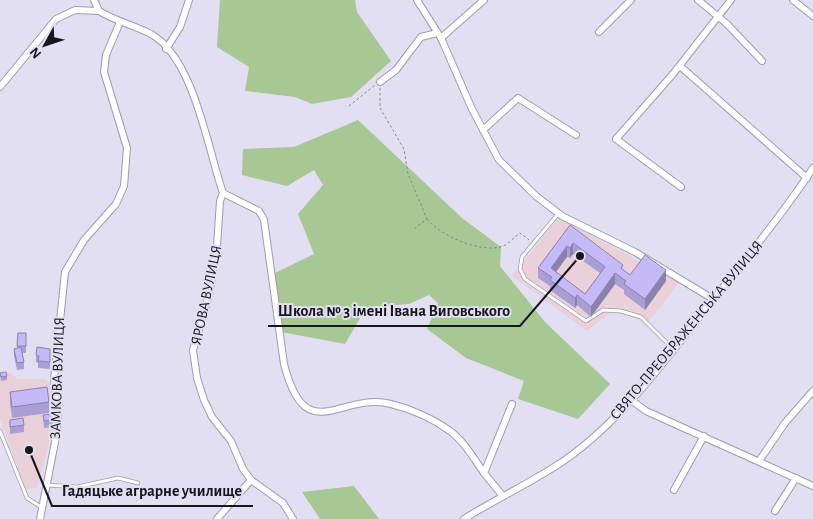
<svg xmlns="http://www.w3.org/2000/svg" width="813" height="519" viewBox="0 0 813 519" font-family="'Alegreya Sans',sans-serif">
<rect width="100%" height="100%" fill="#e2dff2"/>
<!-- education -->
<g fill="#ead0d9">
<polygon points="559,218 679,283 645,326 639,320 623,314 610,313 587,331 512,276"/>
<polygon points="6,371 18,379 45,379 50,383 54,427 37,487 26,490 0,419 0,372"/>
</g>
<!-- green -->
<g fill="#a7c895">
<polygon points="220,0 355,0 357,12 391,61 351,97 312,104 295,97 245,91 249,67 217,47"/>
<polygon points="358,120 462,218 501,247 500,266 545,322 610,384 578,419 518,399 524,381 466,358 427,329 438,303 429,295 409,304 366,308 345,344 281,332 273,274 314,254 298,214 323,185 314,170 287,186 242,175 243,149 294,147"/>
<polygon points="354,486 379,519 320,519 302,492"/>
</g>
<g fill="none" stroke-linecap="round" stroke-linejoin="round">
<!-- service casing -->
<g stroke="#9e9bac" stroke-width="4.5">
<g id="service">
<polyline points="558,214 522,257 520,269 525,279 586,321 603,310 621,311 641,317 674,350"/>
<polyline points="0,431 27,498 41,507"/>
<polyline points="47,485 77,487 118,478 138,483"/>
</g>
</g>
<!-- minor casing -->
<g stroke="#9e9bac" stroke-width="8">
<g id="minor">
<polyline points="94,0 99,11"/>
<polyline points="417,0 441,38 472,109 499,160 536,196 562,216 635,252 713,299"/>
<polyline points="698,0 727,24 762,61"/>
<polyline points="793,0 813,16"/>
<path d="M99,11C115,21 134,25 151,34C194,58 208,150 223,193L220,201L217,246L209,295L193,350L197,378L204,400L212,417L231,441L243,469L251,480L283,503L293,519"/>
<polyline points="599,32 631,0"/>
<polyline points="441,38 484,0"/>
<polyline points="166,49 180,27 189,0"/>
<polyline points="680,66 807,178"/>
<polyline points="380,82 396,70 421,37 437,33"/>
<polyline points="0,87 56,19 75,10 99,11"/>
<polyline points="483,130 518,98 576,135"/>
<polyline points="681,187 616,139 673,74 731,0"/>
<path d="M223,193L259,211L264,220L284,364C306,450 340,391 391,404C411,409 434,419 450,431C464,441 474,459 484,473"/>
<polyline points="631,400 646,411 813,486"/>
<polyline points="759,461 785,423 813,391"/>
<polyline points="674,490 704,436"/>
<polyline points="502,495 484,473 512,404"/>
<polyline points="775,511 796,478"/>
<polyline points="40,519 56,437 58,419 54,379 65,272 84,240 116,204 124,186 127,148 104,72 106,55 120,22"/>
<polyline points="217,519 251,480"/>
<path d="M464,519C497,498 533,482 565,460C624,418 668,357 712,301C747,257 782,215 813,168"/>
</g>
</g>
<!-- path -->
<g stroke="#84828f" stroke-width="1" stroke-dasharray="2.5 2.5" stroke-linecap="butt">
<polyline points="380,88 380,108 404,149 408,174 427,219 415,228"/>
<polyline points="349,106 375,85"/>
<path d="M427,219C441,236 478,252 500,247C507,246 514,237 520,233L529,240"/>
</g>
<!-- service -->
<use href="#service" stroke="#fff" stroke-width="3"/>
<!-- minor -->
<use href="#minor" stroke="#fff" stroke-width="6"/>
</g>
<!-- wall -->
<g fill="#a99fd4" fill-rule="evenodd">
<path d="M570,225L630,275L666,281L645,310L624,294V290L615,284L591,317L577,305L575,308L550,290V286L538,278V268ZM573,254L600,273L585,294L556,272L567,257L570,258Z"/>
<polygon points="18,333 26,333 26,353 22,353 24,362 24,369 17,370 14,356 14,349 17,348"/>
<polygon points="50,349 50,369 38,368 38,363 36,362 36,355"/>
<polygon points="0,373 7,376 7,380 1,381"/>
<polygon points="10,392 49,402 49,413 12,418 10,403"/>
<polygon points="43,415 54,420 54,427 44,428"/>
<polygon points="10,420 24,425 24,432 10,434"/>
</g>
<!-- shaded-wall -->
<g fill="#8a82ad">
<polygon points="573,243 573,254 570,258 570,248"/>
<polygon points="567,246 567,257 552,277 551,268"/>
<polygon points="666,270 666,281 645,310 645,299"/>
<polygon points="615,273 615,284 591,317 591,307"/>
<polygon points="577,295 577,305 575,308 575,298"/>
</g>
<!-- building -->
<g fill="#c5b9f7" stroke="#8a82ad" fill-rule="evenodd">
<path d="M570,225L623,265L621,268L630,275L645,255L666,270L645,299L624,284L626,281L615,273L591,307L577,295L575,298L550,280L552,277L538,268ZM573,243L605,267L585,294L551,268L567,246L570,248Z"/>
<polygon points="18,333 26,333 26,346 17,346"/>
<polygon points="21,347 24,362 17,363 14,349"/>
<polygon points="37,347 50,349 50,362 38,361 39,356 36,355"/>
<polygon points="6,372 7,376 1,377 0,373"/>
<polygon points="47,387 49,402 12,407 10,392"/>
<polygon points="53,414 54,420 44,421 43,415"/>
<polygon points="23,418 24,425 10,427 10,420"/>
</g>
<g text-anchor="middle" stroke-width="4" stroke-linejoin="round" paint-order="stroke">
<!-- street labels -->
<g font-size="15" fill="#17161c" stroke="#e2dff2">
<text transform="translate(206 295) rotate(-78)" y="5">ЯРОВА ВУЛИЦЯ</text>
<text transform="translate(686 330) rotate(-50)" y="5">СВЯТО-ПРЕОБРАЖЕНСЬКА ВУЛИЦЯ</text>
<text transform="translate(57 378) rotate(-88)" y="5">ЗАМКОВА ВУЛИЦЯ</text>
</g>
</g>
<!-- callouts -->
<path fill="none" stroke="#17161c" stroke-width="2" d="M580 256L520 326H268M29 450L52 506H253"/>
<g fill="#17161c" stroke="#e2dff2" stroke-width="2">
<circle cx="580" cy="256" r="5"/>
<circle cx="29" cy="450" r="5"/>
</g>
<g font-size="16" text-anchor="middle" font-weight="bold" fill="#17161c" stroke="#e2dff2" stroke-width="4" stroke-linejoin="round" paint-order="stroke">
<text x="394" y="316">Школа № 3 імені Івана Виговського</text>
<text x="152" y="496">Гадяцьке аграрне училище</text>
</g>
<!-- north arrow -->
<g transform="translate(45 45) rotate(230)" stroke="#e2dff2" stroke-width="4" paint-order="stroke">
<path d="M0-4L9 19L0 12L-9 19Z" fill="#17161c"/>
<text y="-8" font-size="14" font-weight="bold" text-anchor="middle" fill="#17161c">N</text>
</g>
</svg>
